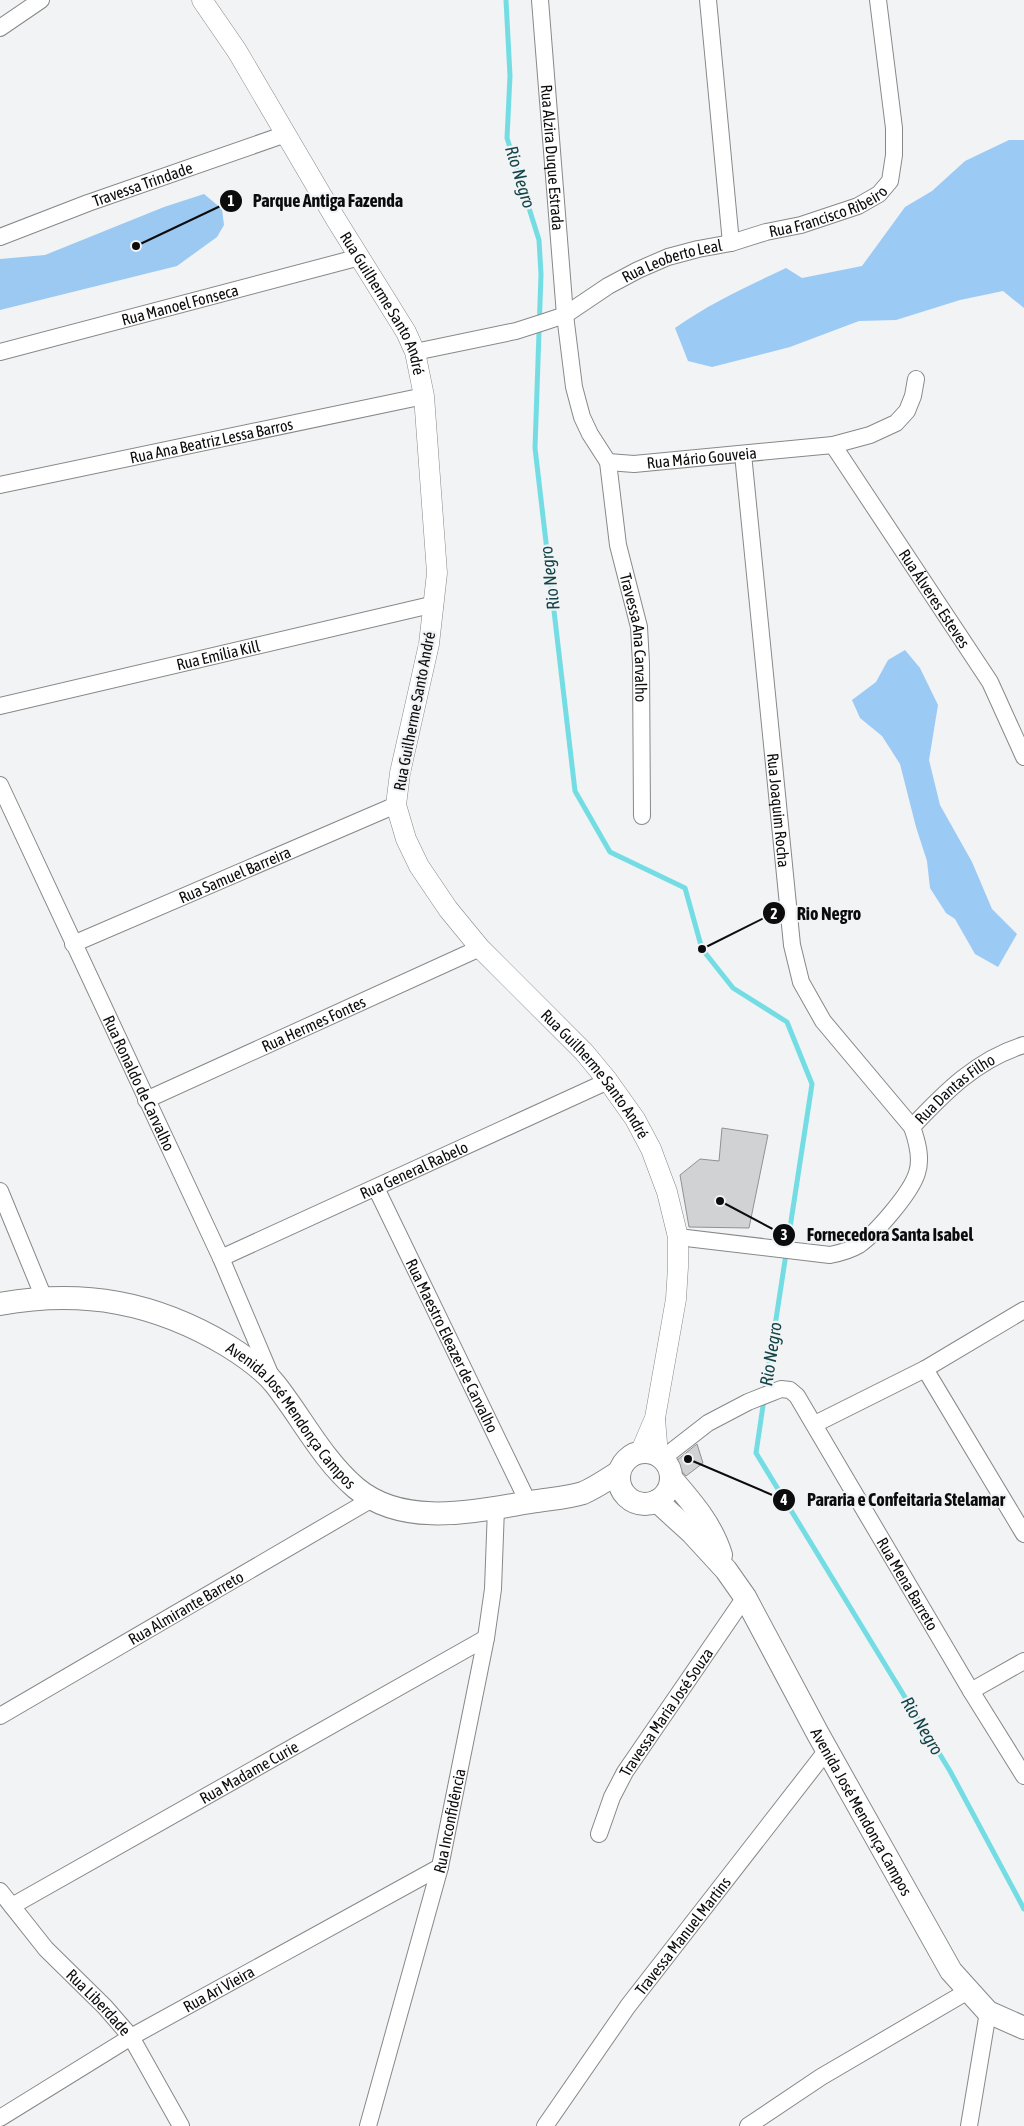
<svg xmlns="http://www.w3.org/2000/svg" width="1024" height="2126" viewBox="0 0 1024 2126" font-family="'Asap Condensed',sans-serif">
<rect width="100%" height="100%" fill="#f1f3f5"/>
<!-- green -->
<polygon fill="#9cc9f2" points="204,194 222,209 224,225 217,237 177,266 0,310 0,259 45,255 164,207"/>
<!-- forest -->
<g fill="#9bcaf5">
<path d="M1009,140H1024V308L1003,291L960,300L896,320L859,321L790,347L712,367L688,361L675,328C710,303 748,286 786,268L802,278L862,266L905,207L932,191L965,161Z"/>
<polygon points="905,650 920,668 938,705 929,760 940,805 972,862 992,909 1017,934 998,967 975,954 955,919 946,913 930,888 927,861 916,827 900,764 882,736 860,718 852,700 876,682 888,660"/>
</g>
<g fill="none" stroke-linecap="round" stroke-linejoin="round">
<!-- stream -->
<g stroke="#74dde4" stroke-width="5">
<polyline points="506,0 510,76 507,138 539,240 541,274 535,448 575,791 610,852 685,888 702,949 733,988 787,1022 812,1084 765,1391"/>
<polyline points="764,1399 756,1453 950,1771 1024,1909"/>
</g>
</g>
<!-- building -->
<g fill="#d1d2d4" stroke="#909193">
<polygon points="722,1128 768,1135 749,1228 689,1227 680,1175 700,1159 719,1161"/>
<polygon points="697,1444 703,1463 686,1476 679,1468 676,1461"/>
</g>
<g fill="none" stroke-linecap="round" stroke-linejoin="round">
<!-- minor casing -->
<g stroke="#878889" stroke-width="18">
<g id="minor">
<path id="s1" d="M540,0L565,315L574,387L582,417L590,434L608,462L618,545L639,627L641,663L642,816"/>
<polyline points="708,0 731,243"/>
<polyline points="0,28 41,0"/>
<path id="s2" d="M0,237L88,203L286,134"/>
<path id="s3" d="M0,352L360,257"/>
<path id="s4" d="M415,352L516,331L544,322L565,315L608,286L638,270L668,257L698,249L731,243L766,232L801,225L858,206L879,194L890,181L894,155V128L878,0"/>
<path id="s5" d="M833,445L990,682L1024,757"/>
<path id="s6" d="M743,454L792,945L801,982L823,1021L912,1127"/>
<path id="s7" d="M608,462L634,464L833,445L870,435L896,423L907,411L913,396L916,379"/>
<path id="s8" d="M0,485L424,396"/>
<path id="s9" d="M0,706L435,604"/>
<path id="s10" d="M0,785L221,1258L271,1376"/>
<path id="s11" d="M73,944L396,805"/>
<path id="s12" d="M146,1100L480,948"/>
<path id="s13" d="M376,1188L528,1502"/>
<polyline points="0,1191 44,1298"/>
<path id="s14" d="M678,1237L830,1255C840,1253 849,1251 859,1245C876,1233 911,1193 917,1173C922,1158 917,1141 912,1127C944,1093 977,1059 1024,1045"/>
<path id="s15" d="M221,1258L608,1081"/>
<polyline points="925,1369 1024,1534"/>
<polyline points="815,1424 925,1369 1024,1310"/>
<path id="s16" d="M663,1458L708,1423L748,1402L781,1389L790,1390L797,1396L971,1691L1024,1776"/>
<polyline points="971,1691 1024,1661"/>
<path id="s17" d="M0,1716L372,1499"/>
<path id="s18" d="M599,1834L612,1797L625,1772L745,1597"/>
<path id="s19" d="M0,1891L46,1949L105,2007L131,2037L181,2126"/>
<path id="s20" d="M12,1906L486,1638"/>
<path id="s21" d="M0,2118L131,2037L440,1867"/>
<path id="s22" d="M368,2126L440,1867L486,1638L493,1589L496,1508"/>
<path id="s23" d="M545,2126L628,2006L827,1750"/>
<polyline points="748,2126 821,2077 968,1991"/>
<polyline points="969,2126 988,2012"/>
</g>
</g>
<!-- tertiary casing -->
<g stroke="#878889" stroke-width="21">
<g id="tertiary">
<path id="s24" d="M202,0L237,51L335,218L406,332L415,352L424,396L437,573L429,644L400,773L396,805L406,839L419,866L448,909L480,948L584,1052L608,1081L635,1119L651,1149L667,1192L678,1237V1267L676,1299L655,1418L641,1451"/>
<polyline points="655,1419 658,1455"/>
</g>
</g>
<!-- secondary casing -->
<g stroke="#878889" stroke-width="24">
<g id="secondary">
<path id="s25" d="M0,1304C83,1289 155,1302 228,1346C244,1356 263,1369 275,1384C302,1418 322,1459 356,1488C404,1528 475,1511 531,1502C548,1499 567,1498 583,1493C595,1488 608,1479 619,1472"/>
<circle cx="645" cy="1478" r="26"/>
<path d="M671,1478C691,1501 712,1525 721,1555"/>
<path id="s26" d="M657,1501L692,1533L726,1570L745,1597L818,1734L951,1971L988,2012L1024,2028"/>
</g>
</g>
<!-- minor -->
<use href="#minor" stroke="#fff" stroke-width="16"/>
<!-- tertiary -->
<use href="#tertiary" stroke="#fff" stroke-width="20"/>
<!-- secondary -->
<use href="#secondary" stroke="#fff" stroke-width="22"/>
</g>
<g text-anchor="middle" stroke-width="4.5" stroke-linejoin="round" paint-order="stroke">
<!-- street labels -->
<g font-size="16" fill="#0c0c0d" stroke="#f1f3f5">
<text dy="6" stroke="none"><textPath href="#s1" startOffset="158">Rua Alzira Duque Estrada</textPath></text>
<text dy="6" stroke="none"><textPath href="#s2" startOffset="152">Travessa Trindade</textPath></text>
<text dy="6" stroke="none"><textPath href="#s4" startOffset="440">Rua Francisco Ribeiro</textPath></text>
<text dy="6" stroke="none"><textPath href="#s4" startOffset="276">Rua Leoberto Leal</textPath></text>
<text dy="6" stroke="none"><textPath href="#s24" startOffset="354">Rua Guilherme Santo André</textPath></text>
<text dy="6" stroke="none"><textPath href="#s3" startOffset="186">Rua Manoel Fonseca</textPath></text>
<text dy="6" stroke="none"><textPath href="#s8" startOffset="216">Rua Ana Beatriz Lessa Barros</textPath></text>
<text dy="6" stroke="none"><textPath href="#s7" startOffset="94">Rua Mário Gouveia</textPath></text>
<text dy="6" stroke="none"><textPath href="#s5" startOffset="184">Rua Álveres Esteves</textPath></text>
<text dy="6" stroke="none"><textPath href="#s1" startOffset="650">Travessa Ana Carvalho</textPath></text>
<text dy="6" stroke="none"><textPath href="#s9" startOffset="224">Rua Emília Kill</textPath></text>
<text transform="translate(414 711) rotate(-79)" y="6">Rua Guilherme Santo André</text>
<text dy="6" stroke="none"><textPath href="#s6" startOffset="358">Rua Joaquim Rocha</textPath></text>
<text dy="6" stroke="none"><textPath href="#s11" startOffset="176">Rua Samuel Barreira</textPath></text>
<text dy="6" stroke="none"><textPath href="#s12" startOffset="184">Rua Hermes Fontes</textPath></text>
<text dy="6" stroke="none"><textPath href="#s24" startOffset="1209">Rua Guilherme Santo André</textPath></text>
<text dy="6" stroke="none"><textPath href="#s10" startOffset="329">Rua Ronaldo de Carvalho</textPath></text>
<text dy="6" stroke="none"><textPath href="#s14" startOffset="382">Rua Dantas Filho</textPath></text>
<text dy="6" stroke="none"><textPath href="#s15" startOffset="212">Rua General Rabelo</textPath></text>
<text dy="6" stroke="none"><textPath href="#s13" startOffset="175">Rua Maestro Eleazer de Carvalho</textPath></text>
<text dy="6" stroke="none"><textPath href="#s25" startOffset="332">Avenida José Mendonça Campos</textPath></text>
<text dy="6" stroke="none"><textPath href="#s16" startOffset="374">Rua Mena Barreto</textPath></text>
<text dy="6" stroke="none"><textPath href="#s17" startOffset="215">Rua Almirante Barreto</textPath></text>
<text dy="6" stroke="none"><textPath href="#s18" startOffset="140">Travessa Maria José Souza</textPath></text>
<text dy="6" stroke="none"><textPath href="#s20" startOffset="272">Rua Madame Curie</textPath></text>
<text dy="6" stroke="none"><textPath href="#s26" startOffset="375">Avenida José Mendonça Campos</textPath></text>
<text dy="6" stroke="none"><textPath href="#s22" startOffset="316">Rua Inconfidência</textPath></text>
<text dy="6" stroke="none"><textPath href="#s23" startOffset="235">Travessa Manuel Martins</textPath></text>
<text dy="6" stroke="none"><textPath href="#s21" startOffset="254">Rua Ari Vieira</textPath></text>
<text dy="6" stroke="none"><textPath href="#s19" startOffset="149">Rua Liberdade</textPath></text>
</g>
<!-- water labels -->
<g font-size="18" font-style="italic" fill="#144548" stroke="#f1f3f5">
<text transform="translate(520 177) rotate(73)" y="6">Rio Negro</text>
<text transform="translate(550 578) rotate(-97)" y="6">Rio Negro</text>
<text transform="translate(771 1354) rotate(-81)" y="6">Rio Negro</text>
<text transform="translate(922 1726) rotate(59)" y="6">Rio Negro</text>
</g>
</g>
<!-- callouts -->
<path fill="none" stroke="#0c0c0d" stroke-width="2" d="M136 246L231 201M702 949L774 913M720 1201L784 1235M688 1459L784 1500"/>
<g fill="#0c0c0d" stroke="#f1f3f5" stroke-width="2">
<circle cx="136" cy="246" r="5"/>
<circle cx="702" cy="949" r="5"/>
<circle cx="720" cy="1201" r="5"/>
<circle cx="688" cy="1459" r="5"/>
<circle cx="231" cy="201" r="12"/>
<circle cx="774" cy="913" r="12"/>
<circle cx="784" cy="1235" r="12"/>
<circle cx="784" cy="1500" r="12"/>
</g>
<g font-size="15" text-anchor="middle" font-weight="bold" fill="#fff">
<text x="231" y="206">1</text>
<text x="774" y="919">2</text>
<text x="784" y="1240">3</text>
<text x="784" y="1505">4</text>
</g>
<g font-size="18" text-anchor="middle" font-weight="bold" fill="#0c0c0d" stroke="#f1f3f5" stroke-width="4.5" stroke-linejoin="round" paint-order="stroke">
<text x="328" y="207">Parque Antiga Fazenda</text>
<text x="829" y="920">Rio Negro</text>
<text x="890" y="1241">Fornecedora Santa Isabel</text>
<text x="906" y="1506">Pararia e Confeitaria Stelamar</text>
</g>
</svg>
